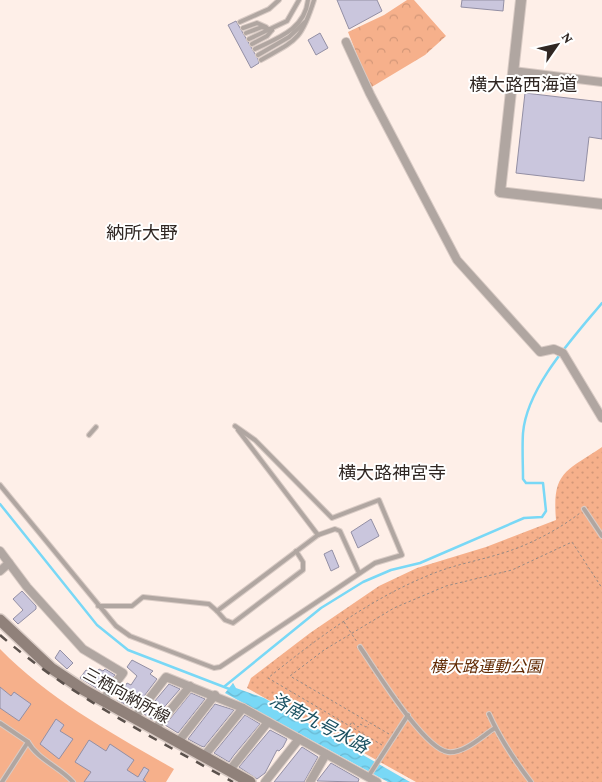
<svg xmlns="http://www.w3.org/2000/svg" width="602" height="782" viewBox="0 0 602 782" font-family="'Crimson Pro','Noto Sans JP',serif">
<defs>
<pattern id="forest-crowns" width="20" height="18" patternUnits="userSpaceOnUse" patternTransform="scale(1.25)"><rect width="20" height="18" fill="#f6b08b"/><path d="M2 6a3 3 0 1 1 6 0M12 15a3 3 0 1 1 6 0" fill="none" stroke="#d39778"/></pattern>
<pattern id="park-dots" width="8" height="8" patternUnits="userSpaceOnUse" patternTransform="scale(1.25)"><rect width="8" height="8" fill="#f6b08b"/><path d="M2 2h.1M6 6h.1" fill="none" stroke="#d39778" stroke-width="1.8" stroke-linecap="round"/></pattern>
<pattern id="water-waves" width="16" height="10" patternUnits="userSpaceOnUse" patternTransform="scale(1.25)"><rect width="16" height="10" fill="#79d8f6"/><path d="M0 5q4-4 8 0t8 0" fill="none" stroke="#69b9d3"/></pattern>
</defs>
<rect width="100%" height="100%" fill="#feefe8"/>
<!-- green -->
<path fill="#f6b08b" d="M0,649C50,700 113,734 174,769L166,782H0Z"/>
<!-- forest -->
<polygon fill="url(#forest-crowns)" points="407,0 414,0 446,36 425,55 370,88 348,32 384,15"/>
<!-- park -->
<path fill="url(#park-dots)" d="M602,447V782H416L247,688L251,678L310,633L379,586L417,568L486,547L556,520C552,472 565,472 602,447Z"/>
<!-- water -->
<polygon fill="url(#water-waves)" points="233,683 236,688 264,698 410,782 388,782 225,693"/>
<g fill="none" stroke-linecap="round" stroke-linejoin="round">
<!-- stream -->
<g stroke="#79d8f6" stroke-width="2.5">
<polyline points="0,504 97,625 128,650 232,690"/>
<path d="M225,686L321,608L363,582L391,570L420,563L524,518L542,517L546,511L543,483H526L523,479C523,464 522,448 523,433C527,387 573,338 602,303"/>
</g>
</g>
<!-- building -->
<g fill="#cac6dd" stroke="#938fa4">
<polygon points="337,0 377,0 382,11 349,29"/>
<polygon points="462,0 504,0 503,11 461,7"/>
<polygon points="236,21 258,59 259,63 251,68 228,25"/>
<polygon points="320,33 328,48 316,55 308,40"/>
<polygon points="525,93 602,102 602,139 589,137 584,181 516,173"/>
<polygon points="371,519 379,536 358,548 351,532"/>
<polygon points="332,550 339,567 331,571 324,554"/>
<polygon points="22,591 36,606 36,609 18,624 13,619 23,610 13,599"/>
<polygon points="60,650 73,663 67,669 55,658"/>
<polygon points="132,660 153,671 150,674 157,679 135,708 132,708 117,700 127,683 131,685 137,676 127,667"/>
<polygon points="99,669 103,671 105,669 115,675 101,691 80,678 86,670 95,675"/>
<polygon points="169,684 180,689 153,720 144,714"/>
<polygon points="0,687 11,696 14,692 31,704 19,721 0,708"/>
<polygon points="191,693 205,699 178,733 165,725"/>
<polygon points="215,704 234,710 204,747 201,746 188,739"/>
<polygon points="245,715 260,724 234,755 229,762 214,753"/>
<polygon points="56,719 64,725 60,731 73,739 59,759 40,744"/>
<polygon points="270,730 287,739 283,747 279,751 277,750 265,773 257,779 239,767"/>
<polygon points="89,740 106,751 110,744 134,760 127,770 138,777 144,767 149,770 143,780 146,782 84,782 91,772 75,762"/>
<polygon points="302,747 318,757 304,782 274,782"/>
<polygon points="331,763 359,779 358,782 317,781"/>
</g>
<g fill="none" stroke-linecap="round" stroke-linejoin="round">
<!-- service casing -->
<g stroke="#d9cbc5" stroke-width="6">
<g id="service">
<polyline points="240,22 269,9 279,0"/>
<polyline points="243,28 257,23 266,27"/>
<polyline points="246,33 262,27 272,30"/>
<polyline points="249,39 287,21 299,0"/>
<polyline points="252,44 267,36 272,30"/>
<path d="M255,49C278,38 305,29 308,0"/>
<polyline points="258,55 289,37 305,22"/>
<path d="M261,60C296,40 301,41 314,0"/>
<polyline points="238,430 318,535"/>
<polyline points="89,435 96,427"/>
<polyline points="0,485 116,626 130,636 214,668 220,667 375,563 402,555 379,500 332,518 255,440 235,426"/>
<polyline points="584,509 602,536"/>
<polyline points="98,606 132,606 143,597 209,604 217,611 318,535 335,529 340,531 359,573"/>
<polyline points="217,611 225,620 233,623 303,570 303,562 296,551"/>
<path d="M360,647C375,669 424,749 448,752C464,754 482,736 495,728"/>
<path d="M489,714C500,739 515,761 531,782"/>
<polyline points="0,723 28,742 2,782"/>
<path d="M28,742C38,760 60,767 73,782"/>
<polyline points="368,777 408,715"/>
</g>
</g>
<!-- minor casing -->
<g stroke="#d9cbc5" stroke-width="10">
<g id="minor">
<polyline points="346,42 370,94 457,260 540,352 554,349 563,353 602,418"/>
<polyline points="513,71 602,82"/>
<polyline points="0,551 27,587 83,649 123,673 103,700"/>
<polyline points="0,571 9,563"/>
<polyline points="135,717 166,677 243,708 377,782"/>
<polyline points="155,729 190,686"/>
<polyline points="178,742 215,695"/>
<polyline points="204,756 243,708"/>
<polyline points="229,771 268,722"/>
<polyline points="265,782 299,739"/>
<polyline points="310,782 326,754"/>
</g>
</g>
<!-- tertiary casing -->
<g stroke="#d9cbc5" stroke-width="12">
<polyline id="tertiary" points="521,0 500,192 602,204"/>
</g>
<!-- secondary casing -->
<g stroke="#d9cbc5" stroke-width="14">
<polyline id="secondary" points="0,620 51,668 84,690 250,782"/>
</g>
<!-- path -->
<g stroke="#968a85" stroke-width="1" stroke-dasharray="2.5 2.5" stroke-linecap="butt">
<polyline points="344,622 357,642"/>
<polyline points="350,725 352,722 358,727 360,724 366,727 369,724"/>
<polyline points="389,734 290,676 324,650 394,608 446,586 512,570 572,542 602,588"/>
<path d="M382,745L268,678C320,636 374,596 437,572C458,564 481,560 503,553C529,545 558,530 580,513"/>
</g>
<!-- service -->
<use href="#service" stroke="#b0a6a1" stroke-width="4"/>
<!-- minor -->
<use href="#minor" stroke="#b0a6a1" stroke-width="8"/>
<!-- tertiary -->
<use href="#tertiary" stroke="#b0a6a1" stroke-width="10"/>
<!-- secondary -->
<use href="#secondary" stroke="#90817a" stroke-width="11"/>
<!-- rail -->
<path stroke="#5b514c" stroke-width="2.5" stroke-dasharray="9 9" stroke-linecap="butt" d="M0,635C70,696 152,737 233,782"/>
</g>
<g text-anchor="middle" stroke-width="4" stroke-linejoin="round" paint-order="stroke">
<!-- park labels -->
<g font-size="16" font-style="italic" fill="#612a03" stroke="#fff">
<text x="486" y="672">横大路運動公園</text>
</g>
<!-- street labels -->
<g font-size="16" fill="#302723" stroke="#fff">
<text transform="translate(127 695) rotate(29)" y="6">三栖向納所線</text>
</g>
<!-- neighbourhood labels -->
<g font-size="18" fill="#302723" stroke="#fff">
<text x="523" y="91">横大路西海道</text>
<text x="142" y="239">納所大野</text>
<text x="392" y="479">横大路神宮寺</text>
</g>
<!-- water labels -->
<g font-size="18" font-style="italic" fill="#1b5161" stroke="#fff">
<text transform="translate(319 723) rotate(28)" y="6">洛南九号水路</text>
</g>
</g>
<!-- north arrow -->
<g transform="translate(557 45) rotate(56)" stroke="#ffffff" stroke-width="4" paint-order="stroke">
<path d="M0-4L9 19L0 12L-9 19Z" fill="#302723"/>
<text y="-8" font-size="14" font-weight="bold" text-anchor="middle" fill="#302723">N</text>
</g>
</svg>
